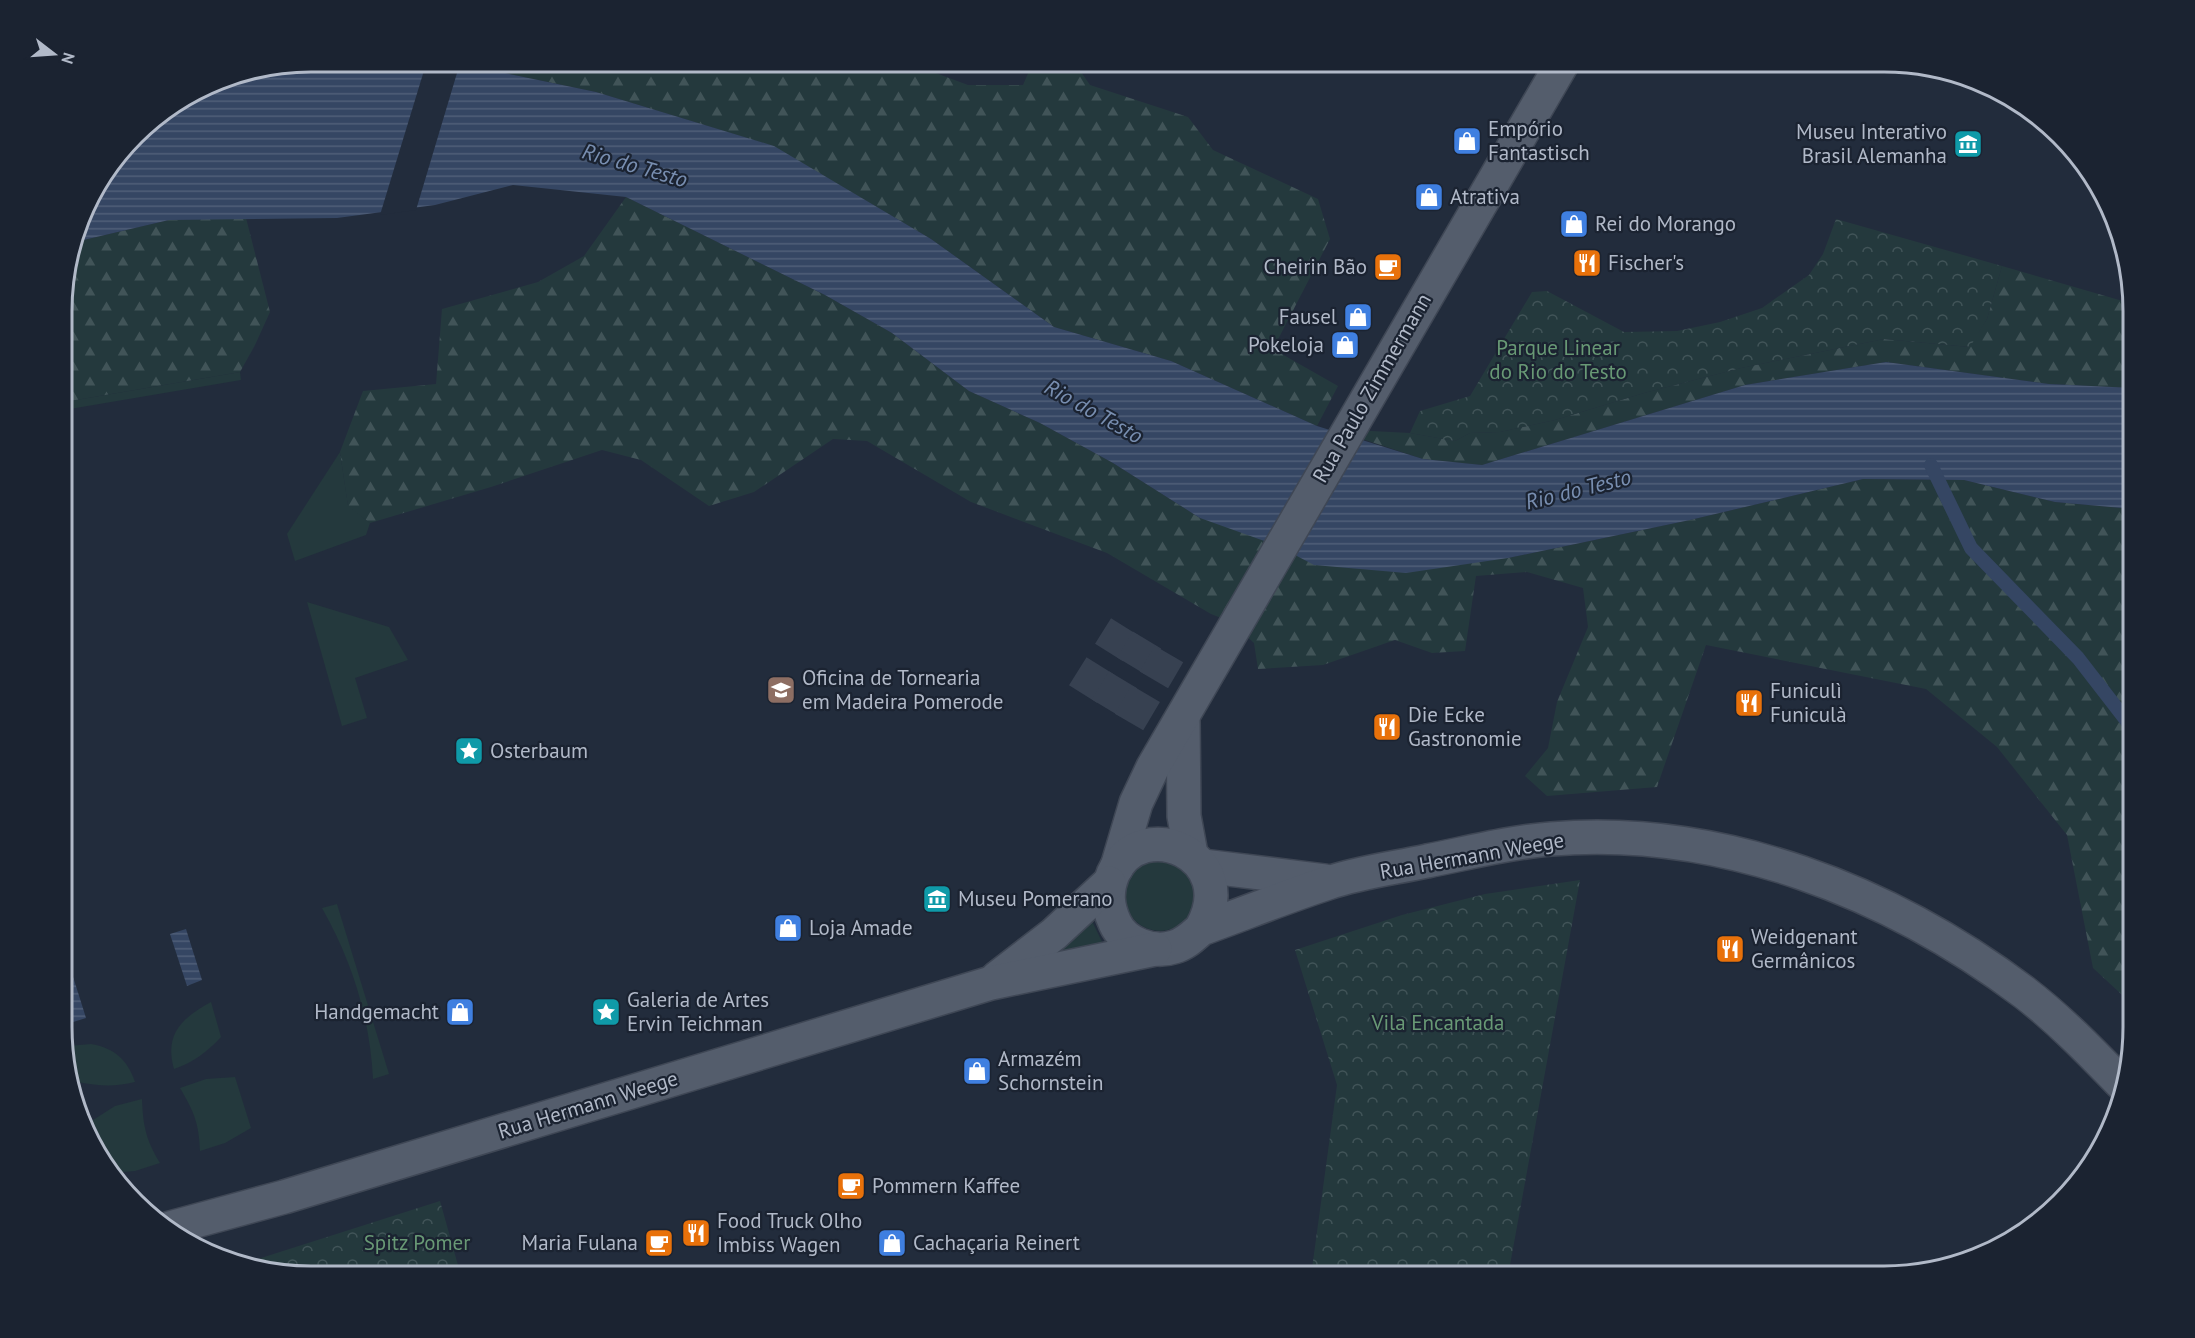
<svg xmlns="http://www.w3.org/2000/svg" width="2195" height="1338" viewBox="0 0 2195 1338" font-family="'PT Sans',sans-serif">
<defs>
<pattern id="forest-firs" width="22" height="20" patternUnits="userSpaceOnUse" patternTransform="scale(1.5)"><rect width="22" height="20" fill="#24393d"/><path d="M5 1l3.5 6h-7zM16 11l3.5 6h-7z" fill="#415458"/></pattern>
<pattern id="park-crowns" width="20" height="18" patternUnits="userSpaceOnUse" patternTransform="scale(1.5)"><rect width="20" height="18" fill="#24393d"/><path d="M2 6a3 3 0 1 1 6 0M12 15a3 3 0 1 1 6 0" fill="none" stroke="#415458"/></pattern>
<pattern id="water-rules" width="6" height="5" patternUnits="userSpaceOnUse" patternTransform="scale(1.5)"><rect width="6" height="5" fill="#354663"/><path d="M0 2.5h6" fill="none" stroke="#505f78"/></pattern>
</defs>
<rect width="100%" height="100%" fill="#222c3c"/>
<!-- grass -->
<g fill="#24393d">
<polygon points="240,372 241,380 64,410 64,402"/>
<polygon points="340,452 348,505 370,523 366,535 295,561 287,534"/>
<polygon points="307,602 389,627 408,660 355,678 367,718 342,726"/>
<circle cx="1160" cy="896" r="35"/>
<path d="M337,904L389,1074L373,1079C370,1018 352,961 322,908Z"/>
<polygon points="1092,921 1104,946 1039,960"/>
<path d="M211,1002L221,1037C207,1052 194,1062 174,1069C164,1034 182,1018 211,1002Z"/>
<path d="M91,1044C114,1048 127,1059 135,1082C115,1087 99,1086 78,1082L68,1046Z"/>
<path d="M235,1077L251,1128L225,1143L200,1151C199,1123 194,1112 180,1088L206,1079Z"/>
<path d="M142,1099C143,1126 146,1140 160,1163L135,1171L112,1173L103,1165L90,1122L115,1106Z"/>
</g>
<!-- forest -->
<g fill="url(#forest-firs)">
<polygon points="311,62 906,62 968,85 1023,85 1033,62 1059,62 1079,69 1090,85 1188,117 1213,150 1318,199 1330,239 1273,349 1338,386 1317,426 1171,361 1054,327 931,239 773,146 596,92 471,66 324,68 304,63"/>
<polygon points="626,197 825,295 892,333 969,391 1040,423 1113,463 1200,518 1508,558 1690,520 1863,479 1964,480 2055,502 2133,509 2133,1005 2093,968 2067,835 1997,747 1926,689 1706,645 1657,787 1547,796 1525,776 1548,748 1557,702 1588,627 1583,588 1527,572 1476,576 1465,651 1432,653 1395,640 1323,665 1258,669 1254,643 1231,622 1211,614 1107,553 971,502 867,441 833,439 754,492 709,506 641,460 602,450 491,487 370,523 348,506 340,452 363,391 436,384 442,309 538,282 584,256"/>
<polygon points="246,218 270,312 255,345 240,372 64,402 64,279 75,242 169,220"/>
<polygon points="2002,266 2133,304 2133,388 2049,384 1886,362 1745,385 1482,465 1423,459 1332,429 1410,433 1455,441 1470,433 1500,432 1555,420 1644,393 1741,368 1884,339 1969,347 1987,319"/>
</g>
<!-- park -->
<g fill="url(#park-crowns)">
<polygon points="1836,219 2002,266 1987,319 1970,347 1884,339 1741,368 1644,393 1555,420 1500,432 1470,433 1455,441 1410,433 1420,411 1470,396 1532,292 1547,291 1624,332 1677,331 1720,322 1762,308 1809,275 1823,254"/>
<polygon points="1580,880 1508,1276 1311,1276 1337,1085 1295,950 1402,915 1485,894"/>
<polygon points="440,1201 461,1276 310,1276 246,1268 252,1261"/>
</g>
<!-- water -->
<g fill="url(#water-rules)">
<polygon points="304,63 324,68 471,66 596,92 774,146 931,239 1054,327 1171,361 1317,426 1423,459 1482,465 1745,385 1886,362 2049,384 2133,388 2133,509 2055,502 1964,480 1863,479 1690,520 1508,558 1406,573 1314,565 1278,546 1200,518 1113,463 1040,423 969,391 892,333 825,295 626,197 513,185 435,205 337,218 169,220 75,242 87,200 146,124 216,80"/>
<polygon points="186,929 202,980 187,986 170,934"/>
<polygon points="70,967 86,1018 70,1023 64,1002 64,969"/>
</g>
<!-- pier -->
<polygon fill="#222c3c" points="460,63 416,210 380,215 426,64"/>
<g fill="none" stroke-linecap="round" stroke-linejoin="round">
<!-- stream -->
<polyline stroke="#354663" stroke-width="14" points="1931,465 1971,548 2078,658 2126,720 2133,731"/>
<!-- minor-tunnel -->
<g stroke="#374151" stroke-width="33" stroke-dasharray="33 16" stroke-linecap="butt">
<polyline points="1083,694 1125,627"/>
<polyline points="1106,708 1147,640"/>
<polyline points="1129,722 1169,654"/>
</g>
<!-- major casing -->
<g stroke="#3f4755" stroke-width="36">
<g id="major">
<polyline points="1183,717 1184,816 1191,854"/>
<polyline points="1203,866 1325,881"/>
<polyline points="1117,867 1136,803 1153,767 1563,62"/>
<path d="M1201,929C1243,856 1141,812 1113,874C1106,891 1107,906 1115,923C1124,943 1153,954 1174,947C1185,944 1192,937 1201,929C1243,914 1285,897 1328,883C1360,872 1395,868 1427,861C1468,853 1510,842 1551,839C1722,825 1891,892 2025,993C2060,1020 2091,1052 2121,1083"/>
<polyline points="997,978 1054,934 1109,883"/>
<polyline points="170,1228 284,1197 991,983 1155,949"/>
</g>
</g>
<!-- major -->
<use href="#major" stroke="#545d6c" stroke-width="33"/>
</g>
<!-- icons -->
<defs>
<g id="shop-square" transform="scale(1.5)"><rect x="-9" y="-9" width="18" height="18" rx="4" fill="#3f7fe0" stroke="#1b2331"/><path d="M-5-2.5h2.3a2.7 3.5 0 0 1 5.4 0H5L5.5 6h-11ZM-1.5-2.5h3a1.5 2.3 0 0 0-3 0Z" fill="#fff"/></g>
<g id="museum-square" transform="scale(1.5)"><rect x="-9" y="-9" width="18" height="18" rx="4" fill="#0f9aa8" stroke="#1b2331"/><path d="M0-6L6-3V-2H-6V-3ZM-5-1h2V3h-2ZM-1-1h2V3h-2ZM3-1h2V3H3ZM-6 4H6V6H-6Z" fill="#fff"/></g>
<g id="restaurant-square" transform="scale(1.5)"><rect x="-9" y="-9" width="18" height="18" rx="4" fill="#e8710a" stroke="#1b2331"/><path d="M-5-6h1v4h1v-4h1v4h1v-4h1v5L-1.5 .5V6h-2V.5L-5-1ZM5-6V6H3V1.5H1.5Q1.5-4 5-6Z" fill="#fff"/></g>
<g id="cafe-square" transform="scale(1.5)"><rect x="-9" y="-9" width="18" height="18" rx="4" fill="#e8710a" stroke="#1b2331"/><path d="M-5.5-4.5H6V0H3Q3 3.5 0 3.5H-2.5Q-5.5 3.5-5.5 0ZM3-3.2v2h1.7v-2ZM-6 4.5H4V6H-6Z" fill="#fff"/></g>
<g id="university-square" transform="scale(1.5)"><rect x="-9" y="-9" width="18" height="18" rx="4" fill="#8d6e63" stroke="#1b2331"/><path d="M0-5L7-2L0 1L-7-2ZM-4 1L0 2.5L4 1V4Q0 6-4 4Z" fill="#fff"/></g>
<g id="sight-square" transform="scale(1.5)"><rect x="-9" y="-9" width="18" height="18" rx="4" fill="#0f9aa8" stroke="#1b2331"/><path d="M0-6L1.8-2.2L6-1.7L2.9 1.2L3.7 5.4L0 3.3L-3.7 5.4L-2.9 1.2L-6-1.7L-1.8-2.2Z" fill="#fff"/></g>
</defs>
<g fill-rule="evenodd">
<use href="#shop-square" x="1467" y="141"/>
<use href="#museum-square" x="1968" y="144"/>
<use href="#shop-square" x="1429" y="197"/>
<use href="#shop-square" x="1574" y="224"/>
<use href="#restaurant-square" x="1587" y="263"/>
<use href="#cafe-square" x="1388" y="267"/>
<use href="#shop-square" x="1358" y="317"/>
<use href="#shop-square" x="1345" y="345"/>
<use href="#university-square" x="781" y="690"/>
<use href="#restaurant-square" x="1749" y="703"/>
<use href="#restaurant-square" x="1387" y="727"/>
<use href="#sight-square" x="469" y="751"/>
<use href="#museum-square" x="937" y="899"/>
<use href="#shop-square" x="788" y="928"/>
<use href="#restaurant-square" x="1730" y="949"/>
<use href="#shop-square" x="460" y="1012"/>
<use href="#sight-square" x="606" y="1012"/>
<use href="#shop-square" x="977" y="1071"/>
<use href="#cafe-square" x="851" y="1186"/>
<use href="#restaurant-square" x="696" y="1233"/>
<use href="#cafe-square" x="659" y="1243"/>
<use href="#shop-square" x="892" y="1243"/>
</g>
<g text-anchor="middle" stroke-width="4.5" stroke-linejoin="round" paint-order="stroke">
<!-- poi labels -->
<g font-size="21" fill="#b1b9c8" stroke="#1b2331" text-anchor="start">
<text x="1488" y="136">Empório<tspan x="1488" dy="24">Fantastisch</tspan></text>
<text x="1947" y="139" text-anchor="end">Museu Interativo<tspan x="1947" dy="24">Brasil Alemanha</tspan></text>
<text x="1450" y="204">Atrativa</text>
<text x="1595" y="231">Rei do Morango</text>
<text x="1608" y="270">Fischer's</text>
<text x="1367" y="274" text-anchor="end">Cheirin Bão</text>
<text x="1337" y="324" text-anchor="end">Fausel</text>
<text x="1324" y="352" text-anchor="end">Pokeloja</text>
<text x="802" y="685">Oficina de Tornearia<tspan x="802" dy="24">em Madeira Pomerode</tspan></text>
<text x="1770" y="698">Funiculì<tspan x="1770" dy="24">Funiculà</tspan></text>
<text x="1408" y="722">Die Ecke<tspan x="1408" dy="24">Gastronomie</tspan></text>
<text x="490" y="758">Osterbaum</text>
<text x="958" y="906">Museu Pomerano</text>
<text x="809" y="935">Loja Amade</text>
<text x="1751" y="944">Weidgenant<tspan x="1751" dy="24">Germânicos</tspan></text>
<text x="627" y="1007">Galeria de Artes<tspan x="627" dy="24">Ervin Teichman</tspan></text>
<text x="439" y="1019" text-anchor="end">Handgemacht</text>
<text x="998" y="1066">Armazém<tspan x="998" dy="24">Schornstein</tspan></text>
<text x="872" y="1193">Pommern Kaffee</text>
<text x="717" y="1228">Food Truck Olho<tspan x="717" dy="24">Imbiss Wagen</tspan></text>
<text x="638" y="1250" text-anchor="end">Maria Fulana</text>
<text x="913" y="1250">Cachaçaria Reinert</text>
</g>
<!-- park labels -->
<g font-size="21" fill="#689975" stroke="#1b2331">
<text x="1558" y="355">Parque Linear<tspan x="1558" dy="24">do Rio do Testo</tspan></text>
<text x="1438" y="1030">Vila Encantada</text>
<text x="417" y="1250">Spitz Pomer</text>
</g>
<!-- street labels -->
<g font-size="21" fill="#b1b9c8" stroke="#1b2331">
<text transform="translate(1372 388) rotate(-60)" y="7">Rua Paulo Zimmermann</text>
<text transform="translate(1472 856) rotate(-10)" y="7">Rua Hermann Weege</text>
<text transform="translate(588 1105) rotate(-17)" y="7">Rua Hermann Weege</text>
</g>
<!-- water labels -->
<g font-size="22" font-style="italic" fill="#788eb0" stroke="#1b2331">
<text transform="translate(635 165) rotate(16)" y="8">Rio do Testo</text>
<text transform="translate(1094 411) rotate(29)" y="8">Rio do Testo</text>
<text transform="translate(1578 489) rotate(-14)" y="8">Rio do Testo</text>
</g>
</g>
<!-- crop -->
<path d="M0 0H2195V1338H0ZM311 72H1884A239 239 0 0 1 2123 311V1027A239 239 0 0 1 1884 1266H311A239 239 0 0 1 72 1027V311A239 239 0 0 1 311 72Z" fill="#1b2331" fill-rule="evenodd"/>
<path fill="none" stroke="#b1b9c8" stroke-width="3" d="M311 72H1884A239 239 0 0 1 2123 311V1027A239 239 0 0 1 1884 1266H311A239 239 0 0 1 72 1027V311A239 239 0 0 1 311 72Z"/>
<!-- north arrow -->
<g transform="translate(54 54) rotate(107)" stroke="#1b2331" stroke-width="4.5" paint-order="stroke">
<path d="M0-4.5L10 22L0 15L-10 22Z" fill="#b1b9c8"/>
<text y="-9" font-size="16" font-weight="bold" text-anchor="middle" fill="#b1b9c8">N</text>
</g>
</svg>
